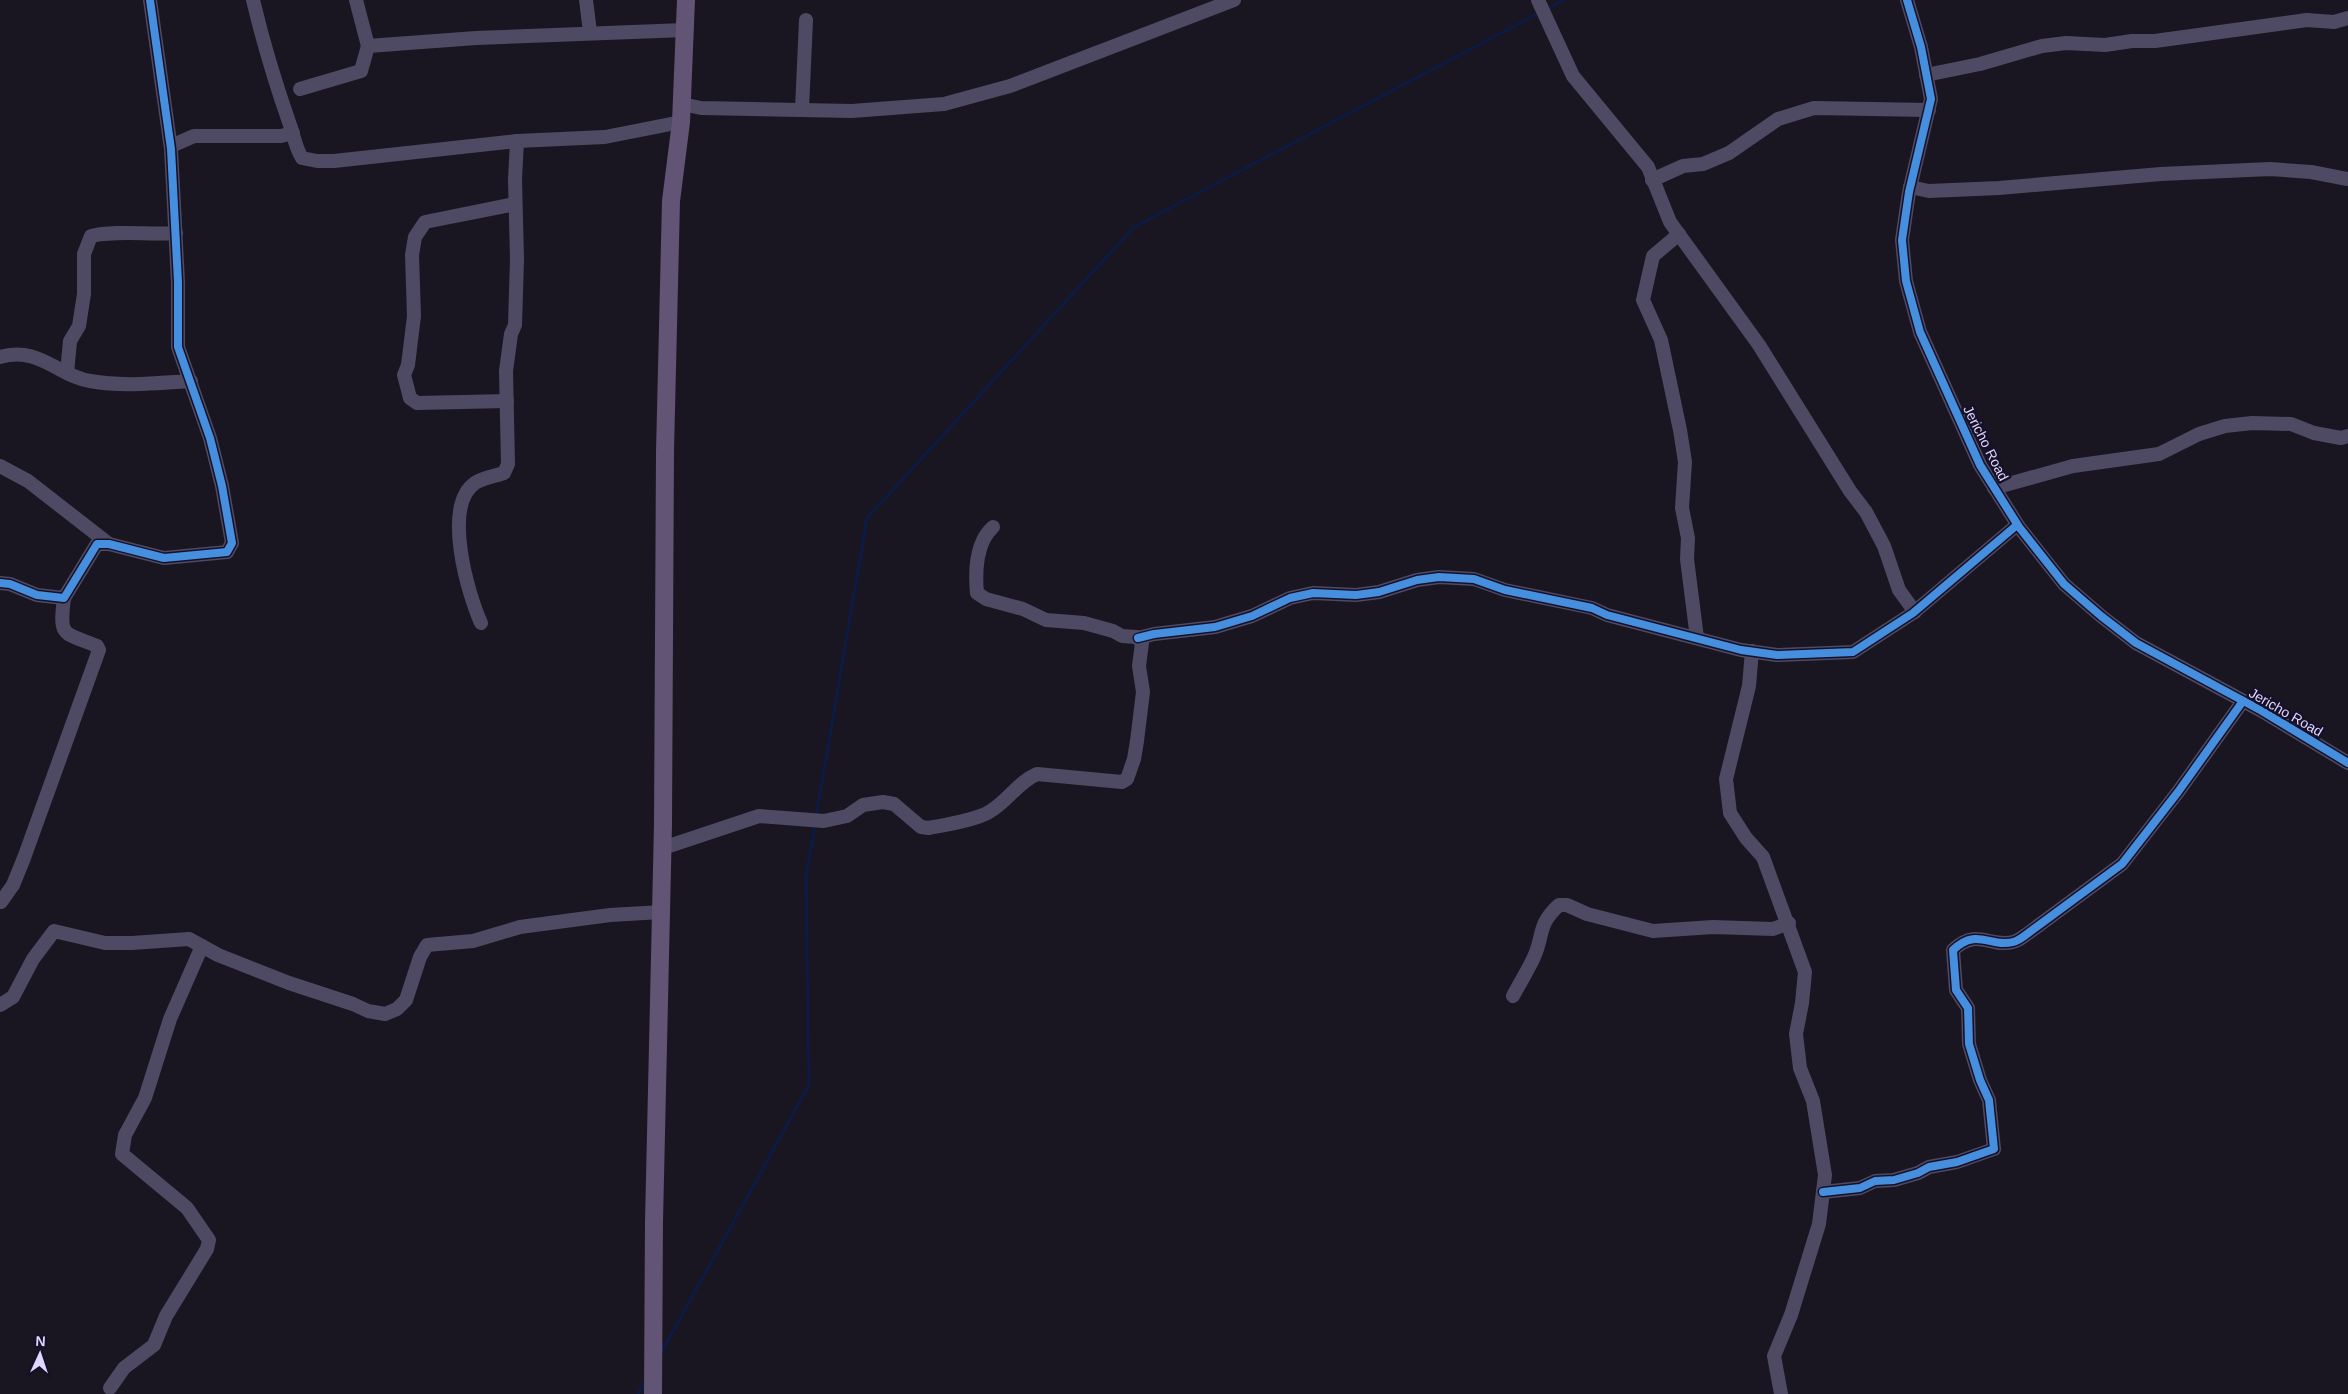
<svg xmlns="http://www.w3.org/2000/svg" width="2348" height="1394" viewBox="0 0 2348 1394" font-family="Helvetica,sans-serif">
<rect width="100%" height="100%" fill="#191622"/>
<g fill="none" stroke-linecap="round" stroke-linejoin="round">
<!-- stream -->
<g stroke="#0c1b43" stroke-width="3">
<polyline points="1547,9 1564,0"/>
<polyline points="816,817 867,518 1134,227 1539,13"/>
<polyline points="660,1355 809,1085 806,876 815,825"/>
<polyline points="638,1394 646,1380"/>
</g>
<!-- minor -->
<g stroke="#4e4a63" stroke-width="14">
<path d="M253,0C263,42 275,82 289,122C294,135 295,147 302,158L317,161H334L517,141L605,137L681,122"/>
<polyline points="356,0 368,46 476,38 685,30"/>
<polyline points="586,0 590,32"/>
<polyline points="1538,0 1573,76 1648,167 1670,222 1759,345 1850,491 1866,512 1884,546 1899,590 1915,612"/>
<polyline points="1907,0 1921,47 1931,99 1909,192 1902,240 1906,281 1920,332 1980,465 2019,527 2064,584 2101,616 2136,643 2262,711 2348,763"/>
<polyline points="1926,75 1980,64 2042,46 2066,43 2105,45 2132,41 2155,41 2307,20 2334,22 2348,18"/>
<polyline points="300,89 361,71 368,46"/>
<polyline points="682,104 701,108 852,111 944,104 1010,86 1234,0"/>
<polyline points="802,109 806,20"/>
<polyline points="171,146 194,136 281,136 293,133"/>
<polyline points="1652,180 1683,166 1703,164 1729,153 1778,119 1814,108 1929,110"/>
<polyline points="1910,187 1929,191 1999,188 2161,174 2270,169 2311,172 2348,179"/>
<polyline points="1679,234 1653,256 1643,300 1661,340 1680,430 1685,462 1682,508 1688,538 1687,559 1697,638"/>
<path d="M0,357C40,346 56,375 90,381C123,387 158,383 191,381"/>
<path d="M67,373L70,341L79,326L84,294V254L91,236C116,230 149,235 176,233"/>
<polyline points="507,401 417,403 410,398 404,375 408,365 414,316 412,255 415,237 425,222 515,204"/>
<polyline points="0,466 28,481 109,544"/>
<polyline points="1994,488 2073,466 2159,454 2199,434 2225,426 2252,423 2291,424 2314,433 2341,438 2348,436"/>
<polyline points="0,583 10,584 37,595 64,598 97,544 109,544 164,558 227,552 232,543 222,486 210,438 178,347 178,282 171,149 150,0"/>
<path d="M481,623C468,594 442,506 475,483C482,478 495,476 504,473L508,464L506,371L511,334L515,325L517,259L515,179L517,141"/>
<polyline points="1138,638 1154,634 1215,627 1252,616 1290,598 1313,593 1356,595 1379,592 1417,580 1439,577 1474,579 1505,590 1592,608 1607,615 1741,650 1777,655 1853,652 1913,613 2017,525"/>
<polyline points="1752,651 1749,686 1726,779 1730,813 1746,838 1763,857 1805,972 1802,1003 1796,1034 1800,1068 1813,1101 1825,1175 1819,1224 1791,1315 1774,1356 1781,1394"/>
<path d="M663,848L759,816L824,821L847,816L863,805L883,802L894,804L921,827L929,828C945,825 976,820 989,812C1007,802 1018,782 1037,774L1122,782L1127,779L1134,759L1137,741L1143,692L1139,666L1142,643L1137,637L1122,636L1113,631L1084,623L1046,620L1023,609L986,599L977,593C975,572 976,542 993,527"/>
<path d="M1,902L13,885L24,858L99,650L97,646C63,632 59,638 64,598"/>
<path d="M1513,996C1520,983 1528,970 1534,957C1544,935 1537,925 1559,905H1567L1587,914L1653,931L1713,927L1773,929L1789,923"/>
<polyline points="0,1005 13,997 33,959 54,931 105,943 132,943 189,939 218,955 289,983 353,1004 368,1011 385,1014 397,1009 406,1000 420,957 427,945 473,941 520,927 610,915 662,912"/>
<path d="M1823,1192L1860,1188L1875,1181L1894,1180L1918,1173L1929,1167L1957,1162L1994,1149L1989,1100L1980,1080L1969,1044L1968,1008L1956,990L1953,950C1977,927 1990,948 2013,942C2018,941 2023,937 2027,934L2122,864L2178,792L2243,701"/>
<polyline points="110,1388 124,1368 154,1345 166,1316 207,1249 209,1240 187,1208 122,1154 125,1135 145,1098 170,1019 202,946"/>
</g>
<!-- major -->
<polyline stroke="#625474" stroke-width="18" points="653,1394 654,1222 663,824 665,452 671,201 681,122 686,0"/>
<!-- cycleway casing -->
<g stroke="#161028" stroke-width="11">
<g id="cycleway">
<polyline points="1907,0 1921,47 1931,99 1909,192 1902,240 1906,281 1920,332 1980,465 2019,527 2064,584 2101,616 2136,643 2262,711 2348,763"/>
<polyline points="0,583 10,584 37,595 64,598 97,544 109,544 164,558 227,552 232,543 222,486 210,438 178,347 178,282 171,149 150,0"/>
<polyline points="1138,638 1154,634 1215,627 1252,616 1290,598 1313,593 1356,595 1379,592 1417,580 1439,577 1474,579 1505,590 1592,608 1607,615 1741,650 1777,655 1853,652 1913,613 2017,525"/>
<path d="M1823,1192L1860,1188L1875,1181L1894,1180L1918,1173L1929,1167L1957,1162L1994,1149L1989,1100L1980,1080L1969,1044L1968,1008L1956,990L1953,950C1977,927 1990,948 2013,942C2018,941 2023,937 2027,934L2122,864L2178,792L2243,701"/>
</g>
</g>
<!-- cycleway -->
<use href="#cycleway" stroke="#468fdf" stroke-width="8"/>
</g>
<g text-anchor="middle" stroke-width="5" stroke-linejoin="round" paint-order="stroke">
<!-- street labels -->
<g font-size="14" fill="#dfd7ff" stroke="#161028">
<text transform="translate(1986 443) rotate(63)" y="5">Jericho Road</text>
<text transform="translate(2286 712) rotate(30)" y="5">Jericho Road</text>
</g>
</g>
<!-- north arrow -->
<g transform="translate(40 1354) rotate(3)" stroke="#161028" stroke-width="4" paint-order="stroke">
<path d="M0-4L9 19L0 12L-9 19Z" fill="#dfd7ff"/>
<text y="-8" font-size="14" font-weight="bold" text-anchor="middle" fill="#dfd7ff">N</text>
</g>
</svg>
